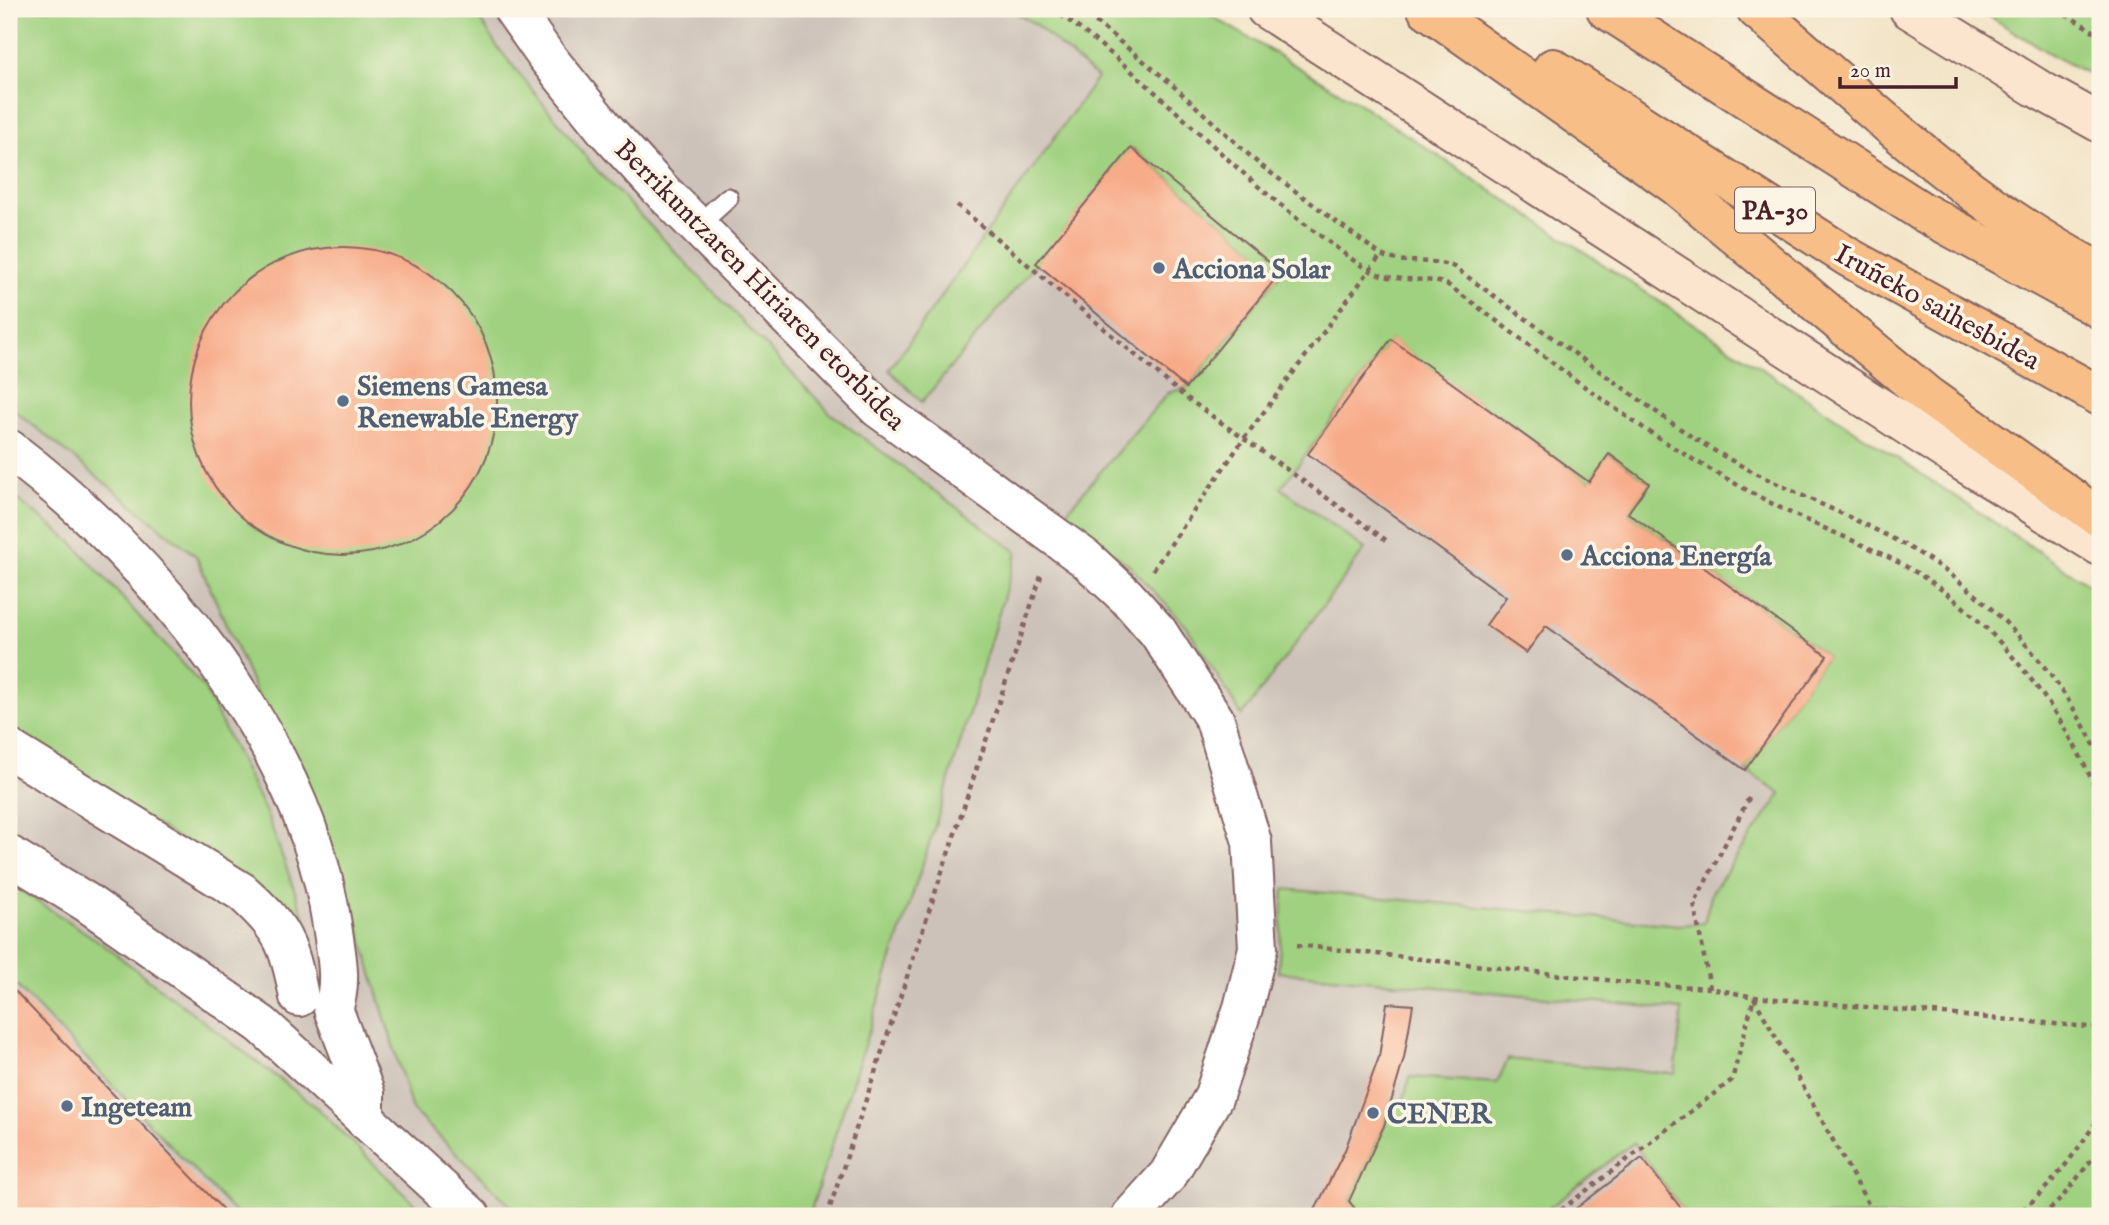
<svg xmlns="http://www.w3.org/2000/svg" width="2109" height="1225" viewBox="0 0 2109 1225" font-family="'IM FELL English',serif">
<rect width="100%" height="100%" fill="#fcf5e5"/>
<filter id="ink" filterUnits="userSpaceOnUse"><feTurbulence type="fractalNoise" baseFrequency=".0143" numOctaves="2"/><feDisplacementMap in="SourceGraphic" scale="14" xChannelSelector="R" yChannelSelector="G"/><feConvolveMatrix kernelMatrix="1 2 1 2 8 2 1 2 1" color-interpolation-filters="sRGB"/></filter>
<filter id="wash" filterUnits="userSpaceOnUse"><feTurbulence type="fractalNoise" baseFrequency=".00686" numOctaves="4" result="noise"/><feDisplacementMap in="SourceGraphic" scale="28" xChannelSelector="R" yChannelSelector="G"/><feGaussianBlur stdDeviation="1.57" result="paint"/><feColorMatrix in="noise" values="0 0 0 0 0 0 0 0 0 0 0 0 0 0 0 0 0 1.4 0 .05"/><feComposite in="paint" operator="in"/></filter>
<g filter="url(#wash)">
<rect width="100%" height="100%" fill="#f2e4c7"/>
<!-- industrial -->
<polygon fill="#cdc2b9" points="9,9 1200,9 1357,102 2100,592 2100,1216 9,1216"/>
<!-- green -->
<g fill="#a0d180" stroke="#757856" stroke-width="2">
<polygon points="9,9 474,9 496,45 595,168 831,414 1017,552 941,807 809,1216 521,1216 412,1110 356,919 196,556 9,406"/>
<polygon points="1009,9 1200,9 1357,102 2100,592 2100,1216 1687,1216 1633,1143 1539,1216 1361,1216 1349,1201 1384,1126 1392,1100 1403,1102 1410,1077 1497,1083 1508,1059 1675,1074 1682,1010 1278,972 1284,889 1679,925 1704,923 1712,892 1781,794 1745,770 1827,656 1628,513 1649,483 1610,454 1589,482 1391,340 1281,488 1365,549 1242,716 1187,627 1126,562 1060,519 1168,393 1186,388 1281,273 1132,148 922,402 889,370 1097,78 1035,24"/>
<polygon points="1977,9 2100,9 2100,80 2057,58"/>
<polygon points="9,493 72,542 204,688 267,815 304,916 9,734"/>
<polygon points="9,883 97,940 316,1107 427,1216 238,1216 12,981 9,983"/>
</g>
<g id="blocks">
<!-- building -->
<g fill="#f7ab89">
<polygon points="1131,148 1281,272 1186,388 1036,263"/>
<circle cx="343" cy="401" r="154"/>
<polygon points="1391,339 1589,482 1609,454 1649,483 1628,513 1827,656 1745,770 1546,626 1526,653 1486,625 1506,597 1308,454"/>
<polygon points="15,991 229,1216 9,1216 9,996"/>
<polygon points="1387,1003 1413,1005 1404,1058 1384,1126 1349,1201 1361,1216 1312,1216 1345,1150 1379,1057"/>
<polygon points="1642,1158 1687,1216 1566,1216"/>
</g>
</g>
</g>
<g filter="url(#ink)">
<use href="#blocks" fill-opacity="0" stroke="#856462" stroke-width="2"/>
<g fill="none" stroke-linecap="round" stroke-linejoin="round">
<!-- lane casing -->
<g stroke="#856462" stroke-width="23">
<polyline id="lane" points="698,225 728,198"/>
</g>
<!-- street casing -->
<g stroke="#856462" stroke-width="42">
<g id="street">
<polyline points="513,9 546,56 605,129 659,188 878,408 1086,559 1127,597 1158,632 1215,720 1252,842 1258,948 1243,1008 1213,1098 1168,1175 1131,1216"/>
<path d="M9,449C154,558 305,741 332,925C336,953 343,982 333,1009L365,1093V1120"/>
<path d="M9,749L242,892C283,929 289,943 299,997"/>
<polyline points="9,855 86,902 262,1025 471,1216"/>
</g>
</g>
<!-- secondary casing -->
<g stroke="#856462" stroke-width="42">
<g id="secondary">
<polyline points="1266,9 1962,461 2100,546"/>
<polyline points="1909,9 2035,87 2100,123"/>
</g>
</g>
<!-- highway casing -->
<g stroke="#856462" stroke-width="42">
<g id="highway">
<polyline points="1427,9 1675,185 1929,397 2100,518"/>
<polyline points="1606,9 1921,211 2100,309"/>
<path d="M1756,9C1866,104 1970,205 2100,272"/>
<polyline points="1553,68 1848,257 2100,396"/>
</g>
</g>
<!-- path -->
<g stroke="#856462" stroke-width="4.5" stroke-dasharray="5 5" stroke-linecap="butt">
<path d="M1052,9C1148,74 1224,166 1318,234C1335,246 1352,261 1371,271C1397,284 1423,275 1448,285C1531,345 1611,411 1699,463C1731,481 1763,500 1797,516C1840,536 1885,552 1925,578C1999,626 2069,718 2100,800"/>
<path d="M1080,9L1168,81L1259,164L1381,255C1404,266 1430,257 1454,267C1509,307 1564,346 1619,385C1649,406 1678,429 1710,448C1771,485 1838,509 1901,543C1986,589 2059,670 2100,757"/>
<polyline points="2057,9 2100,35"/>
<polyline points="2087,9 2100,17"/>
<polyline points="957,205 1184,396 1386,540"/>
<polyline points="1153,570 1243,440 1381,255"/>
<polyline points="1297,945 1642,984 1710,988 1754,997 2100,1028"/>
<polyline points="1710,988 1694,904 1750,796"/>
<polyline points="1754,998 1875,1216"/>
<polyline points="827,1216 1042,573"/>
<polyline points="1553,1216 1732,1080 1754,997"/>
<path d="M2015,1216C2051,1188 2075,1154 2100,1116"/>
<polyline points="2042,1216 2061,1199 2100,1149"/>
</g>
<!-- lane -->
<use href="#lane" stroke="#fff" stroke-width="19"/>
<!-- street -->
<use href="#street" stroke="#fff" stroke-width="38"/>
<!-- secondary -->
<use href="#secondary" stroke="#fce5cf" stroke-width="38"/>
<!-- highway -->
<use href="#highway" stroke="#f7be87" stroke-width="38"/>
</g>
</g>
<!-- markers -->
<g fill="#5c6f8a" stroke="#fcf5e5" stroke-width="2.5">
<circle cx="1159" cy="268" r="7"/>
<circle cx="343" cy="401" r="7"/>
<circle cx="1567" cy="555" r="7"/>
<circle cx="67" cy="1106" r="7"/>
<circle cx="1373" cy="1113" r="7"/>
</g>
<g text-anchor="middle" stroke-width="7" stroke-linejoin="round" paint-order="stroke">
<!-- shield labels -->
<rect fill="#fcf5e5" stroke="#7f5f63" stroke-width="2" x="1735" y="187.5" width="80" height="45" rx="5"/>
<g font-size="26" font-weight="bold" fill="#4a1f2b">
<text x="1775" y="219">PA-30</text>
</g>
<!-- service labels -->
<g font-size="28" font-weight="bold" fill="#4e5e75" stroke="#fcf5e5" text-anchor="start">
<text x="1173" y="278">Acciona Solar</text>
<text x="357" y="395">Siemens Gamesa<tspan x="357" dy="32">Renewable Energy</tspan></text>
<text x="1581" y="565">Acciona Energía</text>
<text x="81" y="1116">Ingeteam</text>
<text x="1387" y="1123">CENER</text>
</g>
<!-- street labels -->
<g font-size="28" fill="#4a1f2b" stroke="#fcf5e5">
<text transform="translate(761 284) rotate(45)" y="10">Berrikuntzaren Hiriaren etorbidea</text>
<text transform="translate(1938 306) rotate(29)" y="10">Iruñeko saihesbidea</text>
</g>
</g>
<!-- margin -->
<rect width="2109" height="1225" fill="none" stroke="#fcf5e5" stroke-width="35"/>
<!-- scale -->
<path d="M1840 77v10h116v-10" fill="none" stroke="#4a1f2b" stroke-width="3.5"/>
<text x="1850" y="77" font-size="21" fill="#4a1f2b" stroke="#fcf5e5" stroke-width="5" paint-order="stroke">20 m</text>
</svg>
